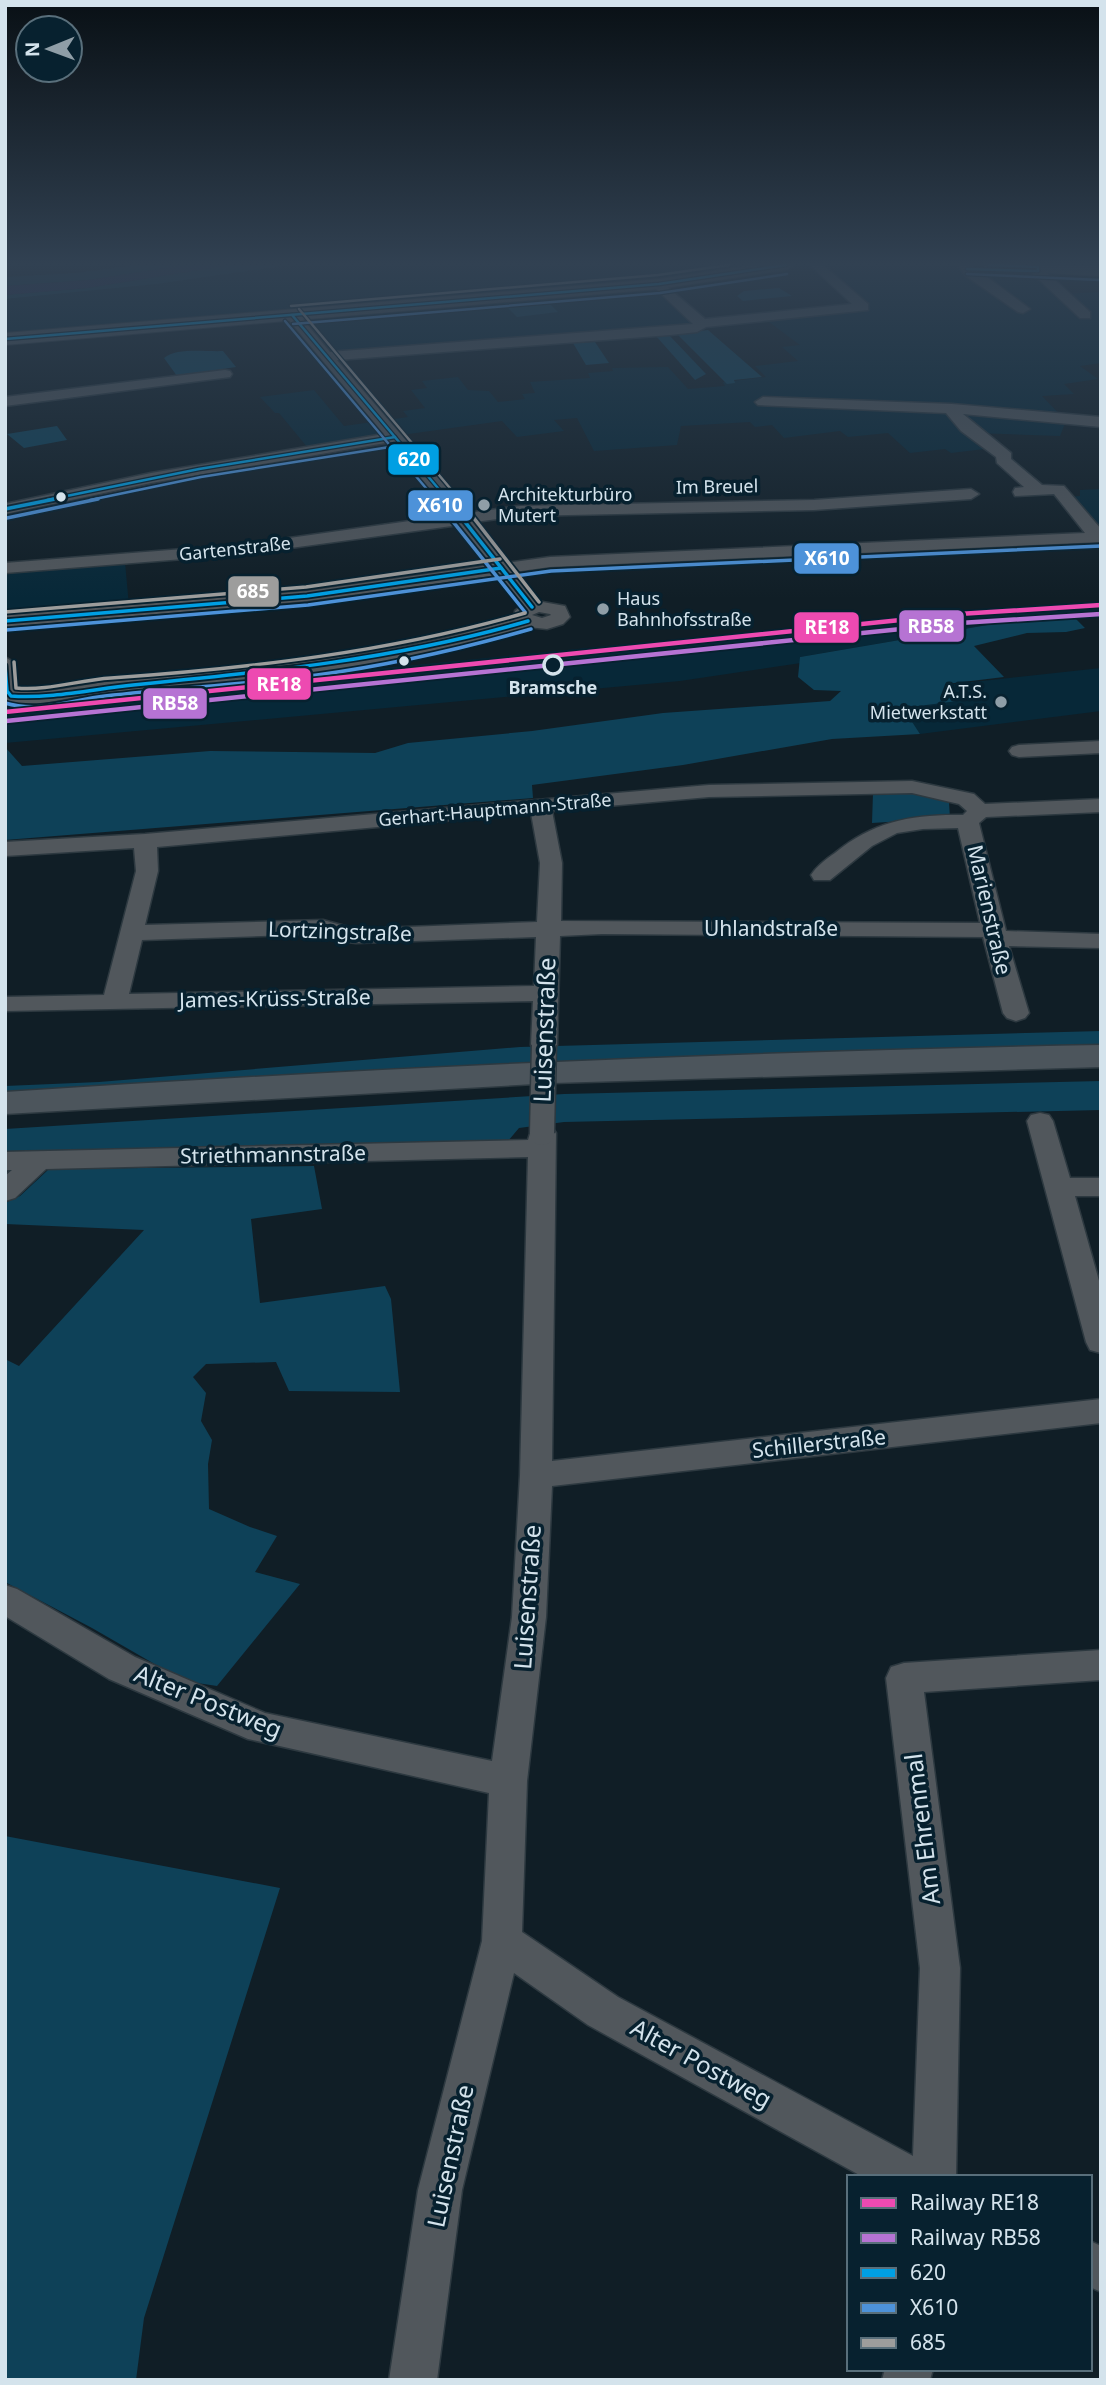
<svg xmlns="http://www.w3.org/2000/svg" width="1106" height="2385" viewBox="0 0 1106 2385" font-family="'Noto Sans',sans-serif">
<rect width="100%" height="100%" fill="#101e26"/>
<!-- built -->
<g fill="#072838">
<polygon points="290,265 754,265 669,278 663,273 602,279 608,286 5,336 5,299 157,284"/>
<polygon points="931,265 962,267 965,270 1044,275 1064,294 1101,292 1101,363 1080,366 1098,379 1064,384 1074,394 1042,396 1066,421 1060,436 975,433 993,448 951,453 945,449 910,453 888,433 848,437 840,431 784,438 772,425 755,427 750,422 681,426 677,445 594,451 577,418 554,420 564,431 517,437 502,421 308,448 279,413 275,413 260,397 314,390 344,426 408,417 403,411 425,408 411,390 427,388 422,381 458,377 468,390 489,391 498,402 525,399 522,394 535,393 530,382 590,378 588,373 613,371 612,368 668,367 688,389 725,386 723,382 766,377 755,366 798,361 782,347 800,345 765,319 865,307 830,273 839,272 832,266"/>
<polygon points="656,289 694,320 694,324 331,354 302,319"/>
<polygon points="1101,489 1101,531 1070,497 1080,496 1080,490"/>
<polygon points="125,562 129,606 5,616 5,572"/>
<polygon points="1101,603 1101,614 1011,621 800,657 801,663 680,681 5,743 5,705 957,612"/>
<polygon points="1101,668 1101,711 920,734 902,708 957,701 946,685"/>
</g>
<!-- green -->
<g fill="#0e4158">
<polygon points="137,265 184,265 89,280 5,286 5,277 76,273"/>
<polygon points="230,265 290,265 157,284 5,299 5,295 87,288"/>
<polygon points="779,288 792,296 743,301 737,296 744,291"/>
<polygon points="546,300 558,312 517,317 503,303"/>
<polygon points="708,330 762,377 734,380 735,383 727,384 677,334"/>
<polygon points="669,335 706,374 695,380 656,336"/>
<polygon points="595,342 609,363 586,365 573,343"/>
<path d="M223,351L236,367L177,376L164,358C177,347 206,352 223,351Z"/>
<polygon points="57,426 67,440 24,448 7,434"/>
<polygon points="1071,614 1085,628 1066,632 1027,633 974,646 1004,677 946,684 958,701 903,708 920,734 832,739 683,765 532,785 533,798 5,840 5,747 22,766 210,751 375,753 408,743 532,731 663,713 830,701 841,691 814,690 798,677 800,657 1011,621"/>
<path d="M873,793C897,793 927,791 949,803L950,818L872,823Z"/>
<polygon points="1101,1031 1101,1048 342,1071 5,1095 5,1086 99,1082 520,1047"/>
<polygon points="1101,1081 1101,1110 564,1122 519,1128 508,1141 5,1151 5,1129 564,1094"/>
<polygon points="314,1166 322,1209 251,1219 260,1303 385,1286 391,1299 400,1392 289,1391 276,1362 206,1364 193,1377 206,1393 201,1421 212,1440 208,1464 209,1509 250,1527 277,1536 255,1572 300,1584 217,1686 184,1681 92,1628 5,1582 5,1359 19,1366 144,1230 5,1224 5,1203 20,1196 49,1169"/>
<polygon points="5,1836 280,1888 144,2318 136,2380 5,2380"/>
</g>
<!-- water -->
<polygon fill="#292559" points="184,265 230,265 87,288 5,295 5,286 89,280"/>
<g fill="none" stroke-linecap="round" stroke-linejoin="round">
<!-- minor casing -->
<g stroke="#2d3940" stroke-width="3">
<g id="minor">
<path d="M810,265H823L868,304V310L706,327L697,332L670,335L337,360L468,513L520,506L814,500L971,489L979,494L971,499L814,510L520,516L475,522L507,563L550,557L1085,533L1054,494L1015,496L1013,492L1015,488L1024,487L997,463L996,457L961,431L946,413L758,405L755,402L763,397L952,404L1101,417V427L963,414L1011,453V459L1042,485L1064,486L1101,529V542L550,567L514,572L537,601L565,606L570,617L563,624L547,629L528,627L474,644L363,667L250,681L80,696L34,705L5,701V657L15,663L17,690C41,696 88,683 116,681C251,668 384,660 514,619L515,611L521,606L498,575L307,601L5,627V615L307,591L490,565L459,525L247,554L5,573V563L247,544L452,515L391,442L151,483L5,514V504L151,473L384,434L287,318V312H297L330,352L693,324L654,287L652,284L659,280L705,319L852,304ZM539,612L550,614L551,615L542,618L532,615Z"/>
<polygon points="958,265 971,265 1030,309 1023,313 1018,312 966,276"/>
<polygon points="1033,265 1043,265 1044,270 1090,312 1090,318 1080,318 1033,274"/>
<polygon points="225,370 230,371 232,374 230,377 5,406 5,397"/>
<polygon points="1101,741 1101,753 1019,757 1012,755 1009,751 1012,747 1019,745"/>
<path d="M912,781L974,794L985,804L1101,799V812L986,817L979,823L1006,931L1101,934V948L1009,946L1029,1013L1025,1018L1016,1021L1007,1018L1003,1013L983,937L602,934L560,936L557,1045L553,1050L544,1053L535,1050L531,1045L533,1001L5,1011V997L104,995L136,871L134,848L5,856V842L145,834L709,785ZM912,793L959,804L967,811L963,815C914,814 873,821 835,853C826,859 817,866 811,875L814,880H830L872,846L897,833L923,829L958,828L980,923L561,921L562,863L552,811L709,797ZM531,813L540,863L537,922L356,929L323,920L145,925L158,871L157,847ZM319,934L338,941L356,943L536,937L534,986L129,994L142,940Z"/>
<polygon points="1040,1113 1049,1115 1053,1121 1070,1178 1101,1178 1101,1196 1075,1196 1101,1288 1101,1353 1090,1350 1086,1342 1027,1121 1031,1115"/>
<polygon points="542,1124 552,1127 556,1133 552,1461 1101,1399 1101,1423 552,1486 546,1617 527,1781 522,1932 618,1997 913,2156 920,1968 886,1678 891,1667 904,1663 1101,1650 1101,1680 924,1692 960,1968 956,2177 863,2177 588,2025 514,1973 462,2190 437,2380 389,2380 418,2190 482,1941 489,1793 248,1739 109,1679 5,1616 5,1585 17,1589 135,1657 265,1713 492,1761 512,1617 520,1475 528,1157 46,1169 15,1198 5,1201 5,1176 12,1170 5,1170 5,1152 528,1140 532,1127"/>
<polygon points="1090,2241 1101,2246 1101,2292 1090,2287"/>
<polygon points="885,2369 933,2369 930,2380 882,2380"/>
</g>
</g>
<!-- major casing -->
<g stroke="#2d3940" stroke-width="2">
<g id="major">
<polygon points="754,265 794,265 786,270 659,289 5,345 5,333 659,279"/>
<polygon points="981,265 1101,266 1101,276 989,270"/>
</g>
</g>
<!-- highway casing -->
<g stroke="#2d3940" stroke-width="3">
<path id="highway" d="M1101,1045V1067L553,1083L5,1114V1092C370,1068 735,1052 1101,1045Z"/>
</g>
<!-- minor -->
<use href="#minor" fill="#51575c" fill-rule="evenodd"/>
<!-- major -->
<use href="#major" fill="#50585e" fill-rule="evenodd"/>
<!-- highway -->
<use href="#highway" fill="#4c555c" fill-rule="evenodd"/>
<!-- minor-bridge casing -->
<g stroke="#2d3940" stroke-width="27" stroke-linecap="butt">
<polyline id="minor-bridge" points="542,1133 544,1045"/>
</g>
<!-- minor-bridge -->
<use href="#minor-bridge" stroke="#51575c" stroke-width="24"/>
<!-- bus-1-far1 casing -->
<g stroke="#07212f" stroke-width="5">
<g id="bus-1-far1">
<polyline points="967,269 1038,271 1038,267 989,265"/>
<polyline points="292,315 448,500"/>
<polyline points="5,339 659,284 786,265"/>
<polyline points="47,500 199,469 395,437"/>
</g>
</g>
<!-- bus-1 casing -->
<g stroke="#07212f" stroke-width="7">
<g id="bus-1">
<polyline points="447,499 532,607"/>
<polyline points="5,509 55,499"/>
<polyline points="5,621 307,596 501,568"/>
<path d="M5,666L7,691L11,696C50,699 94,689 133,685C267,672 398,659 528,621"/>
</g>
</g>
<!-- bus-2-far1 casing -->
<g stroke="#07212f" stroke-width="5">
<g id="bus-2-far1">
<polyline points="967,274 1100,280"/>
<polyline points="285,321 436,500"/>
<polyline points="293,324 660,293 787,274"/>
<polyline points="90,500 201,477 396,446"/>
</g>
</g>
<!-- bus-2 casing -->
<g stroke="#07212f" stroke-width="7">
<g id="bus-2">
<polyline points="435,499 525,612"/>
<polyline points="7,518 98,499"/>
<polyline points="6,630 308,605 551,571 1101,546"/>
<path d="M5,703C39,713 71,700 105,696C176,688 247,684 317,675C390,665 461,649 531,629"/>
</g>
</g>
<!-- bus-3-far1 casing -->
<g stroke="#07212f" stroke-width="5">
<g id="bus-3-far1">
<polyline points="291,306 658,275 729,265"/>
<polyline points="299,309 460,500"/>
</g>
</g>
<!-- bus-3 casing -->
<g stroke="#07212f" stroke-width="7">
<g id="bus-3">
<polyline points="459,499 539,602"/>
<polyline points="5,612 306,587 500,559"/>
<path d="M14,662L16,688C48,691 79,680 111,678C251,668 390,652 525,613"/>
</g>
</g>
<!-- bus-1-far1 -->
<use href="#bus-1-far1" stroke="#009fe3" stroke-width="2.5"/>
<!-- bus-1 -->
<use href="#bus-1" stroke="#009fe3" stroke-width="3.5"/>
<!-- bus-2-far1 -->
<use href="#bus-2-far1" stroke="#4d92d9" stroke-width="2.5"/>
<!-- bus-2 -->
<use href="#bus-2" stroke="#4d92d9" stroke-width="3.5"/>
<!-- bus-3-far1 -->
<use href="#bus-3-far1" stroke="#9d9d9c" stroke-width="2.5"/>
<!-- bus-3 -->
<use href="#bus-3" stroke="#9d9d9c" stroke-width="3.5"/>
<!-- rail-1 casing -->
<g stroke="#07212f" stroke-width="8">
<polyline id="rail-1" points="5,712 959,614 1101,605"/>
</g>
<!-- rail-2 casing -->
<g stroke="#07212f" stroke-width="8">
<polyline id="rail-2" points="6,721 960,623 1101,614"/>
</g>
<!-- rail-1 -->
<use href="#rail-1" stroke="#ed4ab1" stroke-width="4.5"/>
<!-- rail-2 -->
<use href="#rail-2" stroke="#b673d3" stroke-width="4.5"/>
</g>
<!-- sky -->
<linearGradient id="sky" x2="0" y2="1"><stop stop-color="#091015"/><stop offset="0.44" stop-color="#314152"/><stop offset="1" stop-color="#314152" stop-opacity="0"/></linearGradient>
<rect width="1106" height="599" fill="url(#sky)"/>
<!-- markers -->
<g fill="#d4e3ec" stroke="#07212f" stroke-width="2.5">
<circle cx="61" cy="497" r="6"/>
<circle cx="404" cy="661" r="6"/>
</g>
<g fill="#8f9ea7" stroke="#07212f" stroke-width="2.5">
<circle cx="484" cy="505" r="7"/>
<circle cx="603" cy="609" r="7"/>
<circle cx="1001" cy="702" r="7"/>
</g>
<circle fill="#07212f" stroke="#d4e3ec" stroke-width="3.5" cx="553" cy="665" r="9"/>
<g text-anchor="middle" stroke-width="7" stroke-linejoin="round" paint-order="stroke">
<!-- far-street labels -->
<g font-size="18" fill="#d4e3ec" stroke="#07212f">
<text transform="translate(717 487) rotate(-1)" y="6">Im Breuel</text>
<text transform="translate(235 549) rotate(-6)" y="6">Gartenstraße</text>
<text transform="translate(495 810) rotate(-5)" y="6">Gerhart-Hauptmann-Straße</text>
</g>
<!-- far-poi labels -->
<g font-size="18" fill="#d4e3ec" stroke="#07212f" text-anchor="start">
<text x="498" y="501">Architekturbüro<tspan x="498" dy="21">Mutert</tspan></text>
<text x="617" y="605">Haus<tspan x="617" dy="21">Bahnhofsstraße</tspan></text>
<text x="987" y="698" text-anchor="end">A.T.S.<tspan x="987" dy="21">Mietwerkstatt</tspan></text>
</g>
<!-- far-stop labels -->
<g font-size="18" font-weight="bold" fill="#d4e3ec" stroke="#07212f">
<text x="553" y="694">Bramsche</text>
</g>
<!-- street labels -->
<g font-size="21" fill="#d4e3ec" stroke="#07212f">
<text transform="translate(989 910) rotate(77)" y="7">Marienstraße</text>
<text x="771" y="936">Uhlandstraße</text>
<text transform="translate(340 932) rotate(2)" y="7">Lortzingstraße</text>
<text transform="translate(275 999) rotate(-1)" y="7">James-Krüss-Straße</text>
<text transform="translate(273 1155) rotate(-1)" y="7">Striethmannstraße</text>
<text transform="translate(819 1444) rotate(-6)" y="7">Schillerstraße</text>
</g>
<!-- near-street labels -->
<g font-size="24" fill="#d4e3ec" stroke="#07212f">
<text transform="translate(545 1030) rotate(-88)" y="8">Luisenstraße</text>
<text transform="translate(528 1597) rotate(-86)" y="8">Luisenstraße</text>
<text transform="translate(208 1702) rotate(22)" y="8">Alter Postweg</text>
<text transform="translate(923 1829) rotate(-97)" y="8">Am Ehrenmal</text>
<text transform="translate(701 2064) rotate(29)" y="8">Alter Postweg</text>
<text transform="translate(451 2156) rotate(-78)" y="8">Luisenstraße</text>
</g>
</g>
<g stroke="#07212f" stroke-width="2.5">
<rect x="387" y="443" width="53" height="33" rx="7" fill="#009fe3"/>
<rect x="407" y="489" width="67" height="33" rx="7" fill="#4d92d9"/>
<rect x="793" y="542" width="67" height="33" rx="7" fill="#4d92d9"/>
<rect x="227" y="575" width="53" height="33" rx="7" fill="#9d9d9c"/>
<rect x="898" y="609" width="67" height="34" rx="7" fill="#b673d3"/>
<rect x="793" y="611" width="67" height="33" rx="7" fill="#ed4ab1"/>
<rect x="246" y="667" width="66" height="34" rx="7" fill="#ed4ab1"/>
<rect x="142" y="687" width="66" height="33" rx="7" fill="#b673d3"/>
</g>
<g font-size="19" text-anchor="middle" font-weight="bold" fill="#fff">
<text x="414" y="466">620</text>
<text x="440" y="512">X610</text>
<text x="827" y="565">X610</text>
<text x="253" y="598">685</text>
<text x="931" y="633">RB58</text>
<text x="827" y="634">RE18</text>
<text x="279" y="691">RE18</text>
<text x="175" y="710">RB58</text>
</g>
<!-- border -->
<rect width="1106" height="2385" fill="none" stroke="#d4e3ec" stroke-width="14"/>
<!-- legend -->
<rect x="847" y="2175" width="245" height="196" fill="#07212f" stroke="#596f7b" stroke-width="2"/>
<rect x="861" y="2198" width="35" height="10" fill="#ed4ab1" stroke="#596f7b" stroke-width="2"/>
<text x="910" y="2210" font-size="21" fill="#d4e3ec">Railway RE18</text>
<rect x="861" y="2233" width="35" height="10" fill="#b673d3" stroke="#596f7b" stroke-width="2"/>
<text x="910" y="2245" font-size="21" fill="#d4e3ec">Railway RB58</text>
<rect x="861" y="2268" width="35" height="10" fill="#009fe3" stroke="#596f7b" stroke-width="2"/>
<text x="910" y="2280" font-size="21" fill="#d4e3ec">620</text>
<rect x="861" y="2303" width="35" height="10" fill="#4d92d9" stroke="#596f7b" stroke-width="2"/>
<text x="910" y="2315" font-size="21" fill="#d4e3ec">X610</text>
<rect x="861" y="2338" width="35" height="10" fill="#9d9d9c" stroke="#596f7b" stroke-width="2"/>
<text x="910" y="2350" font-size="21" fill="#d4e3ec">685</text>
<!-- north arrow -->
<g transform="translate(49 49) rotate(269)"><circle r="33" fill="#07212f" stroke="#596f7b" stroke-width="2"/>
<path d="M0-5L12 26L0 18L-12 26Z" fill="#8f9ea7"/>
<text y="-10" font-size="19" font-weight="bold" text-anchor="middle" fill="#d4e3ec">N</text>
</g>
</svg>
